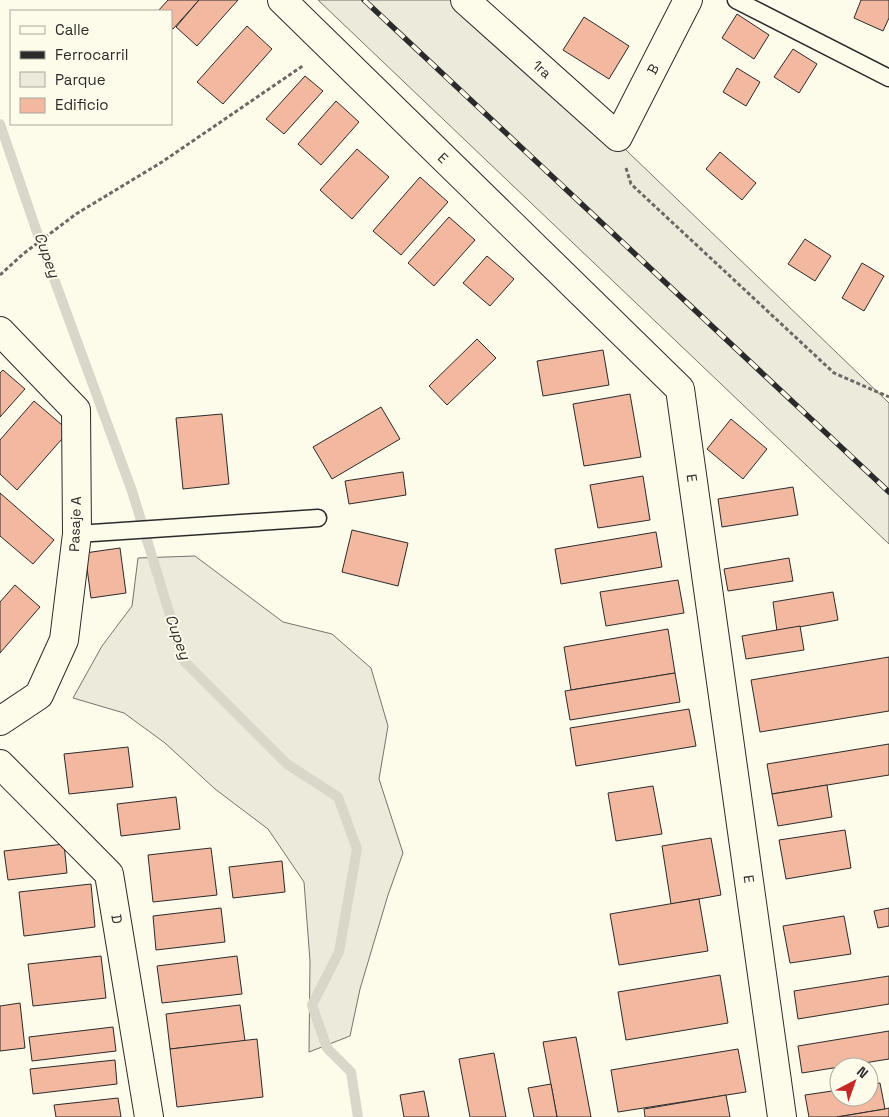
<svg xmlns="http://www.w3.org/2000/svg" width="889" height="1117" viewBox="0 0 889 1117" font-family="'Space Grotesk',sans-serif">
<rect width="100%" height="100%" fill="#fdfbea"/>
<!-- green -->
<g fill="#ecebdb" stroke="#74746e">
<polygon points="318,0 470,0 889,403 889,544"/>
<polygon points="195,556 283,622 332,634 371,668 388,726 379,779 403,853 388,895 360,989 350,1036 309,1052 310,961 304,882 268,829 215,789 165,743 124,713 73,698 102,646 132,606 138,558"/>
</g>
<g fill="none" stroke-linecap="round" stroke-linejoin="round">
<!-- stream -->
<polyline stroke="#d8d7c9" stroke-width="10" points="0,124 39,238 132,491 184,661 287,764 338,797 357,849 339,952 312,1005 327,1048 351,1072 358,1117"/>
</g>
<!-- building -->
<g fill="#f2b8a0" stroke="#2b2b2b">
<polygon points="168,0 199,0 173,29 171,28 171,11 158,11"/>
<polygon points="199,0 238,0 197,46 176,27"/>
<polygon points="861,0 889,0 889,18 883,31 854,18"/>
<polygon points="737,14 769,35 754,59 722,38"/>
<polygon points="584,17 629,46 609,79 563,50"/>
<polygon points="247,26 272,49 223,104 197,82"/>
<polygon points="793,49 817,64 799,93 774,77"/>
<polygon points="737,68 760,82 746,106 723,92"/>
<polygon points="305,76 323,91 284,134 266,119"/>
<polygon points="336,101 359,122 321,165 298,144"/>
<polygon points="357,149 389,177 352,219 320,190"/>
<polygon points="720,152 756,183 742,200 706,169"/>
<polygon points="420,177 448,202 401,255 373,231"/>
<polygon points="449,217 475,240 434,286 408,263"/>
<polygon points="805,239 831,256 815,281 788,264"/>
<polygon points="487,256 514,279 490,306 463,283"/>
<polygon points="862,263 884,276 864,311 842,298"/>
<polygon points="477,339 496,358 447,405 429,386"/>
<polygon points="603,350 609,385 543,396 537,361"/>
<polygon points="3,370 25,389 0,417 0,373"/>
<polygon points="630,394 641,457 584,466 573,404"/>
<polygon points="34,401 69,431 17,490 0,474 0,440"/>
<polygon points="381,407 400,439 332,479 313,447"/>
<polygon points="222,414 229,484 183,489 176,418"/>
<polygon points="731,419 767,449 743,479 707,449"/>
<polygon points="403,472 406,495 349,504 345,481"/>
<polygon points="643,476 650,520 598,528 590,485"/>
<polygon points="793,487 798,515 722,527 718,499"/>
<polygon points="0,493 54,540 33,564 0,536"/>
<polygon points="352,530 408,543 398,586 342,572"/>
<polygon points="656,532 662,567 561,584 555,549"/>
<polygon points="120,548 126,593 91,598 85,553"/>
<polygon points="789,558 793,581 728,591 724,569"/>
<polygon points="678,580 684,613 606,626 600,592"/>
<polygon points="15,585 40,607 0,653 0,602"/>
<polygon points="833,592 838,620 777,631 773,602"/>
<polygon points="800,626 804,650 746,659 742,636"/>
<polygon points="668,629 675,673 571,690 564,647"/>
<polygon points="889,657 889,711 760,732 751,680"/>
<polygon points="675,673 680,702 570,720 565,691"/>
<polygon points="689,709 696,746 576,766 570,728"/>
<polygon points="889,744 889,775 772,794 767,764"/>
<polygon points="128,747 133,787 69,794 64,754"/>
<polygon points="827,785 832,817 778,826 772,794"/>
<polygon points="653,786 662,834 616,841 608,793"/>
<polygon points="176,797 180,829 121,836 117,804"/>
<polygon points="845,830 851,868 786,879 779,840"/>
<polygon points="711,838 721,895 671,904 662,846"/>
<polygon points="64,844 67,873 8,880 4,851"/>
<polygon points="211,848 217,895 153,902 148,855"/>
<polygon points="282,861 285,892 233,898 229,867"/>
<polygon points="91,884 95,927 24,936 19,892"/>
<polygon points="699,899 708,951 619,965 610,914"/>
<polygon points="221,908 225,942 156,950 153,916"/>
<polygon points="889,908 889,926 878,928 874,911"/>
<polygon points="844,916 851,954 790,963 783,926"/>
<polygon points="101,956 106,998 33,1006 28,964"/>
<polygon points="237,956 242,994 162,1003 157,966"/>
<polygon points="720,975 728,1023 626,1040 618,992"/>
<polygon points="889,976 889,1004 798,1019 794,991"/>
<polygon points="20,1003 25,1048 0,1051 0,1006"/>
<polygon points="240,1005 245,1041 170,1049 166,1014"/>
<polygon points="113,1027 116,1051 32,1061 29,1037"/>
<polygon points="889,1031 889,1059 802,1073 798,1046"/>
<polygon points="576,1037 591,1117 557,1117 543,1042"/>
<polygon points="257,1039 263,1097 177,1107 170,1049"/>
<polygon points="738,1049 746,1092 618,1112 611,1070"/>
<polygon points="494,1053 506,1117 470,1117 459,1059"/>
<polygon points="115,1060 117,1084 33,1094 30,1069"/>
<polygon points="880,1083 885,1109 837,1117 809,1117 805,1095 839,1090 839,1097 869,1097 869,1085"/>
<polygon points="551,1084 557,1117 534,1117 528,1088"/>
<polygon points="424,1091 429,1117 404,1117 400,1095"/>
<polygon points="726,1095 730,1117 645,1117 644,1109"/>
<polygon points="118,1098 121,1117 56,1117 54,1105"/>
<polygon points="889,1108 889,1117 837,1117 885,1109"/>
</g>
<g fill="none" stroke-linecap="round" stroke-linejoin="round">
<!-- service casing -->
<g stroke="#2b2b2b" stroke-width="19">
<g id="service">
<polyline points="736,0 889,78"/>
<polyline points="77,534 318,518"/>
</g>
</g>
<!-- minor casing -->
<g stroke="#2b2b2b" stroke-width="30">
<g id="minor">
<polyline points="282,0 680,389 782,1117"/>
<polyline points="465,0 618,137 688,0"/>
<polyline points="0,331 76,410 77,534 64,640 39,695 0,721"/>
<polyline points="0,764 109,874 149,1117"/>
</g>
</g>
<!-- path -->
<g stroke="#6a6964" stroke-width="3" stroke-dasharray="4 2.5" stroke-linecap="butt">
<polyline points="626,168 631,184 834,373 889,397"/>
<polyline points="0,275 23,254 76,214 162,162 304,65"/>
</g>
<!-- service -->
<use href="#service" stroke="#fdfbea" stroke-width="16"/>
<!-- minor -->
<use href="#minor" stroke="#fdfbea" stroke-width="28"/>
<!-- rail casing -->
<g stroke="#2b2b2b" stroke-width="5.5">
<polyline id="rail" points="364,0 889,492"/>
</g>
<!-- rail -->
<use href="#rail" stroke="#fdfbea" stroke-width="4" stroke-dasharray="11" stroke-linecap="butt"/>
</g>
<g text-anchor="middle" stroke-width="4" stroke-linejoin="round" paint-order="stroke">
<!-- street labels -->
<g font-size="14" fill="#2b2b2b" stroke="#fdfbea">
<text transform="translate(542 69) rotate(42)" y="5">1ra</text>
<text transform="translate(653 69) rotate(-63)" y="5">B</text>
<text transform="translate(443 158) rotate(44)" y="5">E</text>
<text transform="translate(692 478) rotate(82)" y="5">E</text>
<text transform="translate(75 524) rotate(-88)" y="5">Pasaje A</text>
<text transform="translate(749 879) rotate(82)" y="5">E</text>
<text transform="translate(117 919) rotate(81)" y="5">D</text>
</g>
<!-- water labels -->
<g font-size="15" font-style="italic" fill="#2b2b2b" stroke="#fdfbea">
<text transform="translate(47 255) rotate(70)" y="5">Cupey</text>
<text transform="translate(178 637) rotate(70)" y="5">Cupey</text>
</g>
</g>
<!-- legend -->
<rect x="10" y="10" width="162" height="115" fill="#fdfbea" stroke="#a9a89e"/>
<rect x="20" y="26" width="25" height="8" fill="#fdfbea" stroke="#a9a89e"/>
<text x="55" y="35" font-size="15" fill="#2b2b2b">Calle</text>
<rect x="20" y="51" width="25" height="8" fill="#2b2b2b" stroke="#a9a89e"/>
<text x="55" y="60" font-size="15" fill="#2b2b2b">Ferrocarril</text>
<rect x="20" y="72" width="25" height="15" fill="#ecebdb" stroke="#a9a89e"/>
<text x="55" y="85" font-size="15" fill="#2b2b2b">Parque</text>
<rect x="20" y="98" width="25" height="15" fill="#f2b8a0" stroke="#a9a89e"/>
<text x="55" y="110" font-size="15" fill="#2b2b2b">Edificio</text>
<!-- north arrow -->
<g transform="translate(854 1082) rotate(41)"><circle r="24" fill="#fdfbea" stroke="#a9a89e"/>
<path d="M0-4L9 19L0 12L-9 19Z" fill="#c62828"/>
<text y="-8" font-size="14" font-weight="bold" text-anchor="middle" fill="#2b2b2b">N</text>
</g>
</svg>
